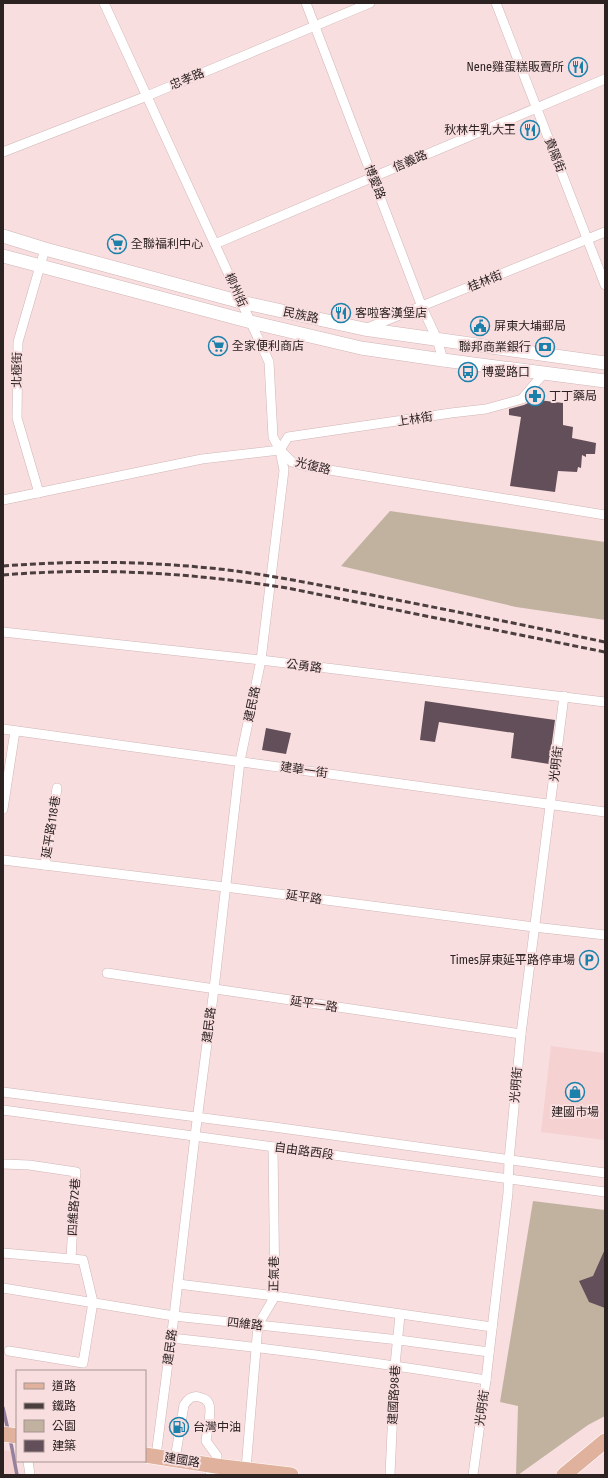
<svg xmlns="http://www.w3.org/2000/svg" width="608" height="1478" viewBox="0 0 608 1478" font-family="'Fira Sans Condensed','Noto Sans TC',sans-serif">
<rect width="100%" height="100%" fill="#f9dedf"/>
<!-- built -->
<g fill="#f5d1d2">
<polygon points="551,1046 605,1053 605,1140 541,1132"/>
<polygon points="3,1450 13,1452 16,1475 3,1475"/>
</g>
<!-- green -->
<g fill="#c1b2a0">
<polygon points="390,511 605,542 605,620 516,607 341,566"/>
<polygon points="533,1201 605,1210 605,1416 588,1425 518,1475 516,1475 518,1406 500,1402"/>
</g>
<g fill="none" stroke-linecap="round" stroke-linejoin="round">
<!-- stream -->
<g stroke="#96819c" stroke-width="3.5">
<polyline points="3,1408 8,1430"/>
<polyline points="10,1438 17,1475"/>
</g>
</g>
<!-- building -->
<g fill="#634f59">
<polygon points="530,399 563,403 563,425 573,427 572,438 596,443 595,454 586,454 586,457 582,455 581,468 578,467 577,472 558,471 555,492 510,486 521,417 509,415 509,409 524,405 528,403"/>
<polygon points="425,701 555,720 549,764 511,758 514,733 439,722 435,742 420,740"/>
<polygon points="266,728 291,733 286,754 262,750"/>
<polygon points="605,1249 605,1308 589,1302 579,1281 593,1276"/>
</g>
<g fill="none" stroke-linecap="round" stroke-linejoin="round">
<!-- street casing -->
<g stroke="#d0b5b6" stroke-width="10">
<g id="street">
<polyline points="104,3 269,362 273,437 280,450 284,470 261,660 240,761 214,989 195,1136 174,1316 156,1456"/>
<polyline points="306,3 422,307 437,339 443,360"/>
<polyline points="496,3 605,285"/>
<polyline points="3,152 147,96 370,3"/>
<polyline points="215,244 605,79"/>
<polyline points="365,329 605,232"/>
<polyline points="280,450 288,437 451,413 486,409 522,399 544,373"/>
<polyline points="39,493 17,418 18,342 45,249"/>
<polyline points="3,500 202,459 280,450 292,462 305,466 605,515"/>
<polyline points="3,632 261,660 605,702"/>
<polyline points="3,729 605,812"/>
<polyline points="3,809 15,731"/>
<polyline points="3,860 225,887 534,927 605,935"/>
<polyline points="45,865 57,788"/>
<polyline points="107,973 521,1034"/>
<polyline points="3,1092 274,1127 605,1173"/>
<polyline points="3,1110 605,1192"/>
<polyline points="3,1164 29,1165 76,1172 71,1258"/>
<polyline points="3,1253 83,1260 93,1302 83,1363 9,1351"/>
<polyline points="178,1284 275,1296 492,1327"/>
<polyline points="3,1288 174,1316 399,1340 489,1352"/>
<path d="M171,1338C276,1349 381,1363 486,1380"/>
<path d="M175,1459L184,1405C188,1399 192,1395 199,1397C203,1398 207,1399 209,1404C212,1411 207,1433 206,1441L217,1456L216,1466L210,1475"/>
<polyline points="28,1461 30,1475"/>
<polyline points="246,1469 258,1325 275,1296 273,1147"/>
<polyline points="390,1475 395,1365 400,1315"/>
<polyline points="473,1475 486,1380 508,1193 509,1160 521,1034 564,696"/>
</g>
</g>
<!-- secondary casing -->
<g stroke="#d0b5b6" stroke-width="14">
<g id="secondary">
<polyline points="3,236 45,249 241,302 364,329 605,363"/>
<polyline points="3,256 251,322 361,348 443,360 605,381"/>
</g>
</g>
<!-- primary casing -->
<g stroke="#fff" stroke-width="16">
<g id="primary">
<polyline points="3,1434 17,1436"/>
<polyline points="145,1455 216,1466 291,1475"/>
<polyline points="564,1475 605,1441"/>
</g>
</g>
<!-- street -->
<use href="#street" stroke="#fff" stroke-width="9"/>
<!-- secondary -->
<use href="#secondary" stroke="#fff" stroke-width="13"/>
<!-- primary -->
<use href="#primary" stroke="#e0b29d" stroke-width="15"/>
<!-- rail -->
<g stroke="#4b3e3e" stroke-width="3" stroke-dasharray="6 3" stroke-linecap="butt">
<path d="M3,566C68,561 134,561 199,567C259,572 318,585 377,596C453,611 529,626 605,642"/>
<path d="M3,575C99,567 193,573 287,588L605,652"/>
</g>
</g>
<!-- icons -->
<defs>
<g id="restaurant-ring" transform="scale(1)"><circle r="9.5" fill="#f9dedf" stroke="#1b81ab" stroke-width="1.5"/><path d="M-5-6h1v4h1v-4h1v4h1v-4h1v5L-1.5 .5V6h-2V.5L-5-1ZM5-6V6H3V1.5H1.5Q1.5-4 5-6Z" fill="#1b81ab"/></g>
<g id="supermarket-ring" transform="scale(1)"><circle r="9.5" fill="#f9dedf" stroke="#1b81ab" stroke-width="1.5"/><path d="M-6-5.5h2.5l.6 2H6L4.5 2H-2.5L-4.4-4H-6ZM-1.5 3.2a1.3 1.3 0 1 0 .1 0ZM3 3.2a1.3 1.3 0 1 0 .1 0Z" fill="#1b81ab"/></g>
<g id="civic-ring" transform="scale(1)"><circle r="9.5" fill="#f9dedf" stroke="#1b81ab" stroke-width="1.5"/><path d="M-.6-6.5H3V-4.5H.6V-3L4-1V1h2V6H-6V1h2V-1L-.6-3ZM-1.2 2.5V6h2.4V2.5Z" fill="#1b81ab"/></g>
<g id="bank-ring" transform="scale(1)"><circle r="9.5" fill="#f9dedf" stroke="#1b81ab" stroke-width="1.5"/><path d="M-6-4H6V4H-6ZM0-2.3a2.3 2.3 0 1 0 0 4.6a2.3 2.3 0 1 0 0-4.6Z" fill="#1b81ab"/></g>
<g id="bus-ring" transform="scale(1)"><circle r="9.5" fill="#f9dedf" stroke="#1b81ab" stroke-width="1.5"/><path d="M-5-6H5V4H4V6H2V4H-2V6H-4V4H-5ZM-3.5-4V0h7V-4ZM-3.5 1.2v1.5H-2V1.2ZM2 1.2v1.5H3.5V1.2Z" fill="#1b81ab"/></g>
<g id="pharmacy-ring" transform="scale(1)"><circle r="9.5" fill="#f9dedf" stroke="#1b81ab" stroke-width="1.5"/><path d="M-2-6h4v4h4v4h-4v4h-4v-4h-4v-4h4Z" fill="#1b81ab"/></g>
<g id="parking-ring" transform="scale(1)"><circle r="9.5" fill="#f9dedf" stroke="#1b81ab" stroke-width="1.5"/><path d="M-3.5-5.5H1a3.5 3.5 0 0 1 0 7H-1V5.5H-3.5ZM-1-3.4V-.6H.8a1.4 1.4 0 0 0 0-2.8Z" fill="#1b81ab"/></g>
<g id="shop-ring" transform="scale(1)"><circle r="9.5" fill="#f9dedf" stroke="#1b81ab" stroke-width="1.5"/><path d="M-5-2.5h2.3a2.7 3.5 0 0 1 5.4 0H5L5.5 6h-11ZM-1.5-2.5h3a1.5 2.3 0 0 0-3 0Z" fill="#1b81ab"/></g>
<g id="fuel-ring" transform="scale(1)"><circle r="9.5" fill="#f9dedf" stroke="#1b81ab" stroke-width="1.5"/><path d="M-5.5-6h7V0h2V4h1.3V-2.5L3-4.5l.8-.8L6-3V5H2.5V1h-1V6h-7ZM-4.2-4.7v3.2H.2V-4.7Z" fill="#1b81ab"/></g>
</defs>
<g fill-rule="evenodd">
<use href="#restaurant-ring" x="578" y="67"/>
<use href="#restaurant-ring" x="530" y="130"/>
<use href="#supermarket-ring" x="117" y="244"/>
<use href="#restaurant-ring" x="341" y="313"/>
<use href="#civic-ring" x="480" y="326"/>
<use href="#supermarket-ring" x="218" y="346"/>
<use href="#bank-ring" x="545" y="347"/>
<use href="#bus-ring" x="468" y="372"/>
<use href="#pharmacy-ring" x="535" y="396"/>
<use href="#parking-ring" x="589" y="960"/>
<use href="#shop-ring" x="575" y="1092"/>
<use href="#fuel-ring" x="179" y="1427"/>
</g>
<g text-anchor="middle" stroke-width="4" stroke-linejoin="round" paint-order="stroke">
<!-- poi labels -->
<g font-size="12" fill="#2c2222" stroke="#f9dedf" text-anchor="start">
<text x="564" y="71" text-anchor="end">Nene雞蛋糕販賣所</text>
<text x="516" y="134" text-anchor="end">秋林牛乳大王</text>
<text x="131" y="248">全聯福利中心</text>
<text x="355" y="317">客啦客漢堡店</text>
<text x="494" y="330">屏東大埔郵局</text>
<text x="232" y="350">全家便利商店</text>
<text x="531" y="351" text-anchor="end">聯邦商業銀行</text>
<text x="482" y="376">博愛路口</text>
<text x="549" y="400">丁丁藥局</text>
<text x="575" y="964" text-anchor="end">Times屏東延平路停車場</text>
<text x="575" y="1116" text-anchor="middle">建國市場</text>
<text x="193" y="1431">台灣中油</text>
</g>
<!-- street labels -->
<g font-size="12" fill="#2c2222" stroke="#f9dedf">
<text transform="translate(187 79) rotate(-22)" y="4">忠孝路</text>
<text transform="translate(555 155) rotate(69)" y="4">貴陽街</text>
<text transform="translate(410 161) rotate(-23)" y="4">信義路</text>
<text transform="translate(375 182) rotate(69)" y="4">博愛路</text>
<text transform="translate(485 281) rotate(-22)" y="4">桂林街</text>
<text transform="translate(236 290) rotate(66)" y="4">柳州街</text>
<text transform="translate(301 315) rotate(12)" y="4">民族路</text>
<text transform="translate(17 370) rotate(-89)" y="4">北極街</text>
<text transform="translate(415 419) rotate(-9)" y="4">上林街</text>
<text transform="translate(313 466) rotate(14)" y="4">光復路</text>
<text transform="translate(304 666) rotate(7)" y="4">公勇路</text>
<text transform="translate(252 704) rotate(-78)" y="4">建民路</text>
<text transform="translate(556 764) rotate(-83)" y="4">光明街</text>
<text transform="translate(304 770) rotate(8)" y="4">建華一街</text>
<text transform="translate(51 827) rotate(-81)" y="4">延平路118巷</text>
<text transform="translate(304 897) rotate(8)" y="4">延平路</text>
<text transform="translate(314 1004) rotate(8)" y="4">延平一路</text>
<text transform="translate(209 1025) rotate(-83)" y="4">建民路</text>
<text transform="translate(516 1085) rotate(-85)" y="4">光明街</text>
<text transform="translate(304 1151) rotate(8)" y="4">自由路西段</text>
<text transform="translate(74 1207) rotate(-87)" y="4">四維路72巷</text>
<text transform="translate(274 1274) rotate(-89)" y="4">正氣巷</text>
<text transform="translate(245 1324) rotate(6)" y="4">四維路</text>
<text transform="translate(170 1347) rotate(-82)" y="4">建民路</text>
<text transform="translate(394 1395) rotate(-87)" y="4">建國路98巷</text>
<text transform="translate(482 1408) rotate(-82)" y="4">光明街</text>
<text transform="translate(182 1460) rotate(9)" y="4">建國路</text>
</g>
</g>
<!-- border -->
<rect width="608" height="1478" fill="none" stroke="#2c2222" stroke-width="8"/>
<!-- legend -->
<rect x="16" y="1370" width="130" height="92" fill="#f9dedf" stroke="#a79393"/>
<rect x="24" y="1383" width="20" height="6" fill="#e0b29d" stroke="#a79393"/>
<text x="52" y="1390" font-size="12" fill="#2c2222">道路</text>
<rect x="24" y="1403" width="20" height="6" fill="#4b3e3e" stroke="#a79393"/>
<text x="52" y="1410" font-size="12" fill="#2c2222">鐵路</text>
<rect x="24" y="1420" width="20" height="12" fill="#c1b2a0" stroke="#a79393"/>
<text x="52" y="1430" font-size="12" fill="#2c2222">公園</text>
<rect x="24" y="1440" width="20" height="12" fill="#634f59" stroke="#a79393"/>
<text x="52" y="1450" font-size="12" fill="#2c2222">建築</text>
</svg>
